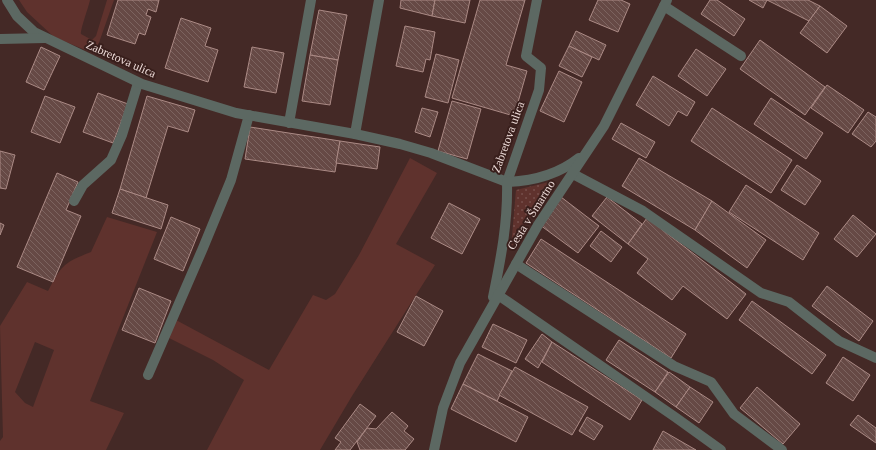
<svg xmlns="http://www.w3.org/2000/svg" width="876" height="450" viewBox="0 0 876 450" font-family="'Times New Roman',serif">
<defs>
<pattern id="park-dots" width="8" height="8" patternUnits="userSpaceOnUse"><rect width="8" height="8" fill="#5f322d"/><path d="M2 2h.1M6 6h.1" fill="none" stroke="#764f4b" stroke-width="1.8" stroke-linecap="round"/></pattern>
<pattern id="building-back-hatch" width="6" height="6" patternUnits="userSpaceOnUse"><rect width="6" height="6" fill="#664945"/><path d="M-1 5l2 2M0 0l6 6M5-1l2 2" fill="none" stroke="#7c635f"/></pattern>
</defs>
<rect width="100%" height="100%" fill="#442926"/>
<!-- green -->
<g fill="#5f322d" fill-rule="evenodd">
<path d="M19,0H90C89,6 80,30 81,34L92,40L96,36L107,0H114L95,54L54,37L27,12Z"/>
<polygon points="410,158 437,173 396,244 435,265 352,396 320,450 207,450 244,380 213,360 167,337 176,320 269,370 313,295 326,300 335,294 359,255"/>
<path d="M107,217L157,232L90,401L124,413L106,450H0V441L3,437L0,326L27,282L48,291C62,265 63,263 91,252ZM35,342L54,350L33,407L25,403L15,392Z"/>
</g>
<!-- park -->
<polygon fill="url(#park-dots)" points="553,181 511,248 516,190"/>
<!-- building -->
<g fill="url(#building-back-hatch)" stroke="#ab8a85">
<polygon points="118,0 159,0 156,12 148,9 146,15 151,17 145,35 139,33 135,44 107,35"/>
<polygon points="401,0 435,0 432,16 400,8"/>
<polygon points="435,0 470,0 465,23 432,16"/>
<polygon points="480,0 525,0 506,65 527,71 514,116 452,98"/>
<polygon points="598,0 621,0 630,4 618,32 589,20"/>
<polygon points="710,0 717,0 745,19 734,36 701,14"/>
<polygon points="749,0 767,0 763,8"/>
<polygon points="767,0 808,0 820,6 809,21"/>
<polygon points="820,6 847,26 827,53 800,33"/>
<polygon points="319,10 347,15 338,60 310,55"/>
<polygon points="181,18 211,28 205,46 218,50 208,82 165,68"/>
<polygon points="405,26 435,32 430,60 426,59 423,72 396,66"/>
<polygon points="576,31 606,45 599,60 569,46"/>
<polygon points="760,40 825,87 805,115 740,69"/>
<polygon points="569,46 592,57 582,77 559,66"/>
<polygon points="41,47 60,56 44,90 26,82"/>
<polygon points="252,47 284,53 276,93 244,87"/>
<polygon points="696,49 726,69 707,96 678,76"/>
<polygon points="436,54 459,60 448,103 425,97"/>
<polygon points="310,55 338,60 330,105 302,101"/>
<polygon points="559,71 582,82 564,122 540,111"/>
<polygon points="653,76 695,102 687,116 678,111 669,126 636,105"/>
<polygon points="827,85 864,110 848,133 811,108"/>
<polygon points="98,93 128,104 113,143 83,132"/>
<polygon points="45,96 75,107 60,143 31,132"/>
<polygon points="147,96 195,110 188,132 168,126 146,198 120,189"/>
<polygon points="771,98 823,133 806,159 754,124"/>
<polygon points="452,101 481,109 467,159 438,151"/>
<polygon points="422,108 438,112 430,137 415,132"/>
<polygon points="712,108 792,160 771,193 691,141"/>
<polygon points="868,112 876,117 876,141 871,147 852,134"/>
<polygon points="621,123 655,142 646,158 612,139"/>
<polygon points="250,127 340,141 335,172 245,159"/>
<polygon points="340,141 380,147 377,169 336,163"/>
<polygon points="0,151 15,155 6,189 0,188"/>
<polygon points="639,158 712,201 695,230 622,186"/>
<polygon points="797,165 821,181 805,205 781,190"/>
<polygon points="57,173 78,182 66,210 81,216 53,282 17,267"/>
<polygon points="746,185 819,233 803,260 729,212"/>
<polygon points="120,189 168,205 161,229 112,213"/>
<polygon points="561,197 599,226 578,253 540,225"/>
<polygon points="607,197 642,224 628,244 592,216"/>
<polygon points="712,201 766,240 747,268 695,230"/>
<polygon points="449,203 480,219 462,254 431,238"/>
<polygon points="853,215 876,234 857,257 834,239"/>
<polygon points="171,217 200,229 183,271 154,259"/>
<polygon points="647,218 746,294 727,319 683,286 672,300 637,273 648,259 628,244"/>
<polygon points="0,223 4,225 0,235"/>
<polygon points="601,231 622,247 611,262 590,246"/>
<polygon points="541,239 686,334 671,358 526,263"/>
<polygon points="827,286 873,321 859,341 812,306"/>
<polygon points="139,288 171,301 155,343 122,330"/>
<polygon points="416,296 443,311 424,346 397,332"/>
<polygon points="752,301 826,355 812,374 739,320"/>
<polygon points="493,324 527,340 516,363 482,347"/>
<polygon points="542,334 552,342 538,368 525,359"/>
<polygon points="619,340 668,372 655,392 606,360"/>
<polygon points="552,342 642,400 630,420 542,362"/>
<polygon points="478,354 512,371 497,401 463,384"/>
<polygon points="843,357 870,375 853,401 826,383"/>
<polygon points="515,367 588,407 572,435 499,395"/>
<polygon points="669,372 690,387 676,407 655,392"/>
<polygon points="463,384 528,417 516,442 451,409"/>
<polygon points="690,387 713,402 699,423 676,407"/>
<polygon points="757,387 800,424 783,444 740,408"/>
<polygon points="360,404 376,416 350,450 335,450 341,442 335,438"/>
<polygon points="392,412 408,426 404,431 414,439 405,450 360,450 357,442 367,428 376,429"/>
<polygon points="858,415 876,428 876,443 850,425"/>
<polygon points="587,417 603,426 594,440 579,431"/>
<polygon points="663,431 696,450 653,450"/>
</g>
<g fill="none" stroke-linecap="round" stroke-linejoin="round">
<!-- service -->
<g stroke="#5c6862" stroke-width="10">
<polyline points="664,6 741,56"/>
<polyline points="289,123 311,0"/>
<polyline points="355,134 379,0"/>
<polyline points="573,174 643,211 761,293 789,302 839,341 876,358"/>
<polyline points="507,182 539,90 541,68 526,56 537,0"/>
<polyline points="74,201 83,185 111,160 122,135 138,83"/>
<polyline points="516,264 674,366 711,382 734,414 782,450"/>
<polyline points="498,295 675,417 721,450"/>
<polyline points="148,375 203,248 231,180 249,115"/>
</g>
<!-- minor -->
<g stroke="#5c6862" stroke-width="10">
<polyline points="7,0 17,16 34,32 142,84 236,113 355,134 400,144 431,153 507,182"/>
<polyline points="0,39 45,38"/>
<path d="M493,297C501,258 508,222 507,182C532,181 559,174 579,158"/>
<polyline points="434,450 443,408 460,363 538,225 604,126 667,0"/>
</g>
</g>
<g text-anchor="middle" stroke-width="4" stroke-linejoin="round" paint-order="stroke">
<!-- street labels -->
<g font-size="12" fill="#eddbd8" stroke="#391f1c">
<text transform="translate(121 59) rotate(24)" y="4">Zabretova ulica</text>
<text transform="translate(508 137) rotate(-70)" y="4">Zabretova ulica</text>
<text transform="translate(531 215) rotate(-58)" y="4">Cesta v Šmartno</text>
</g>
</g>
</svg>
